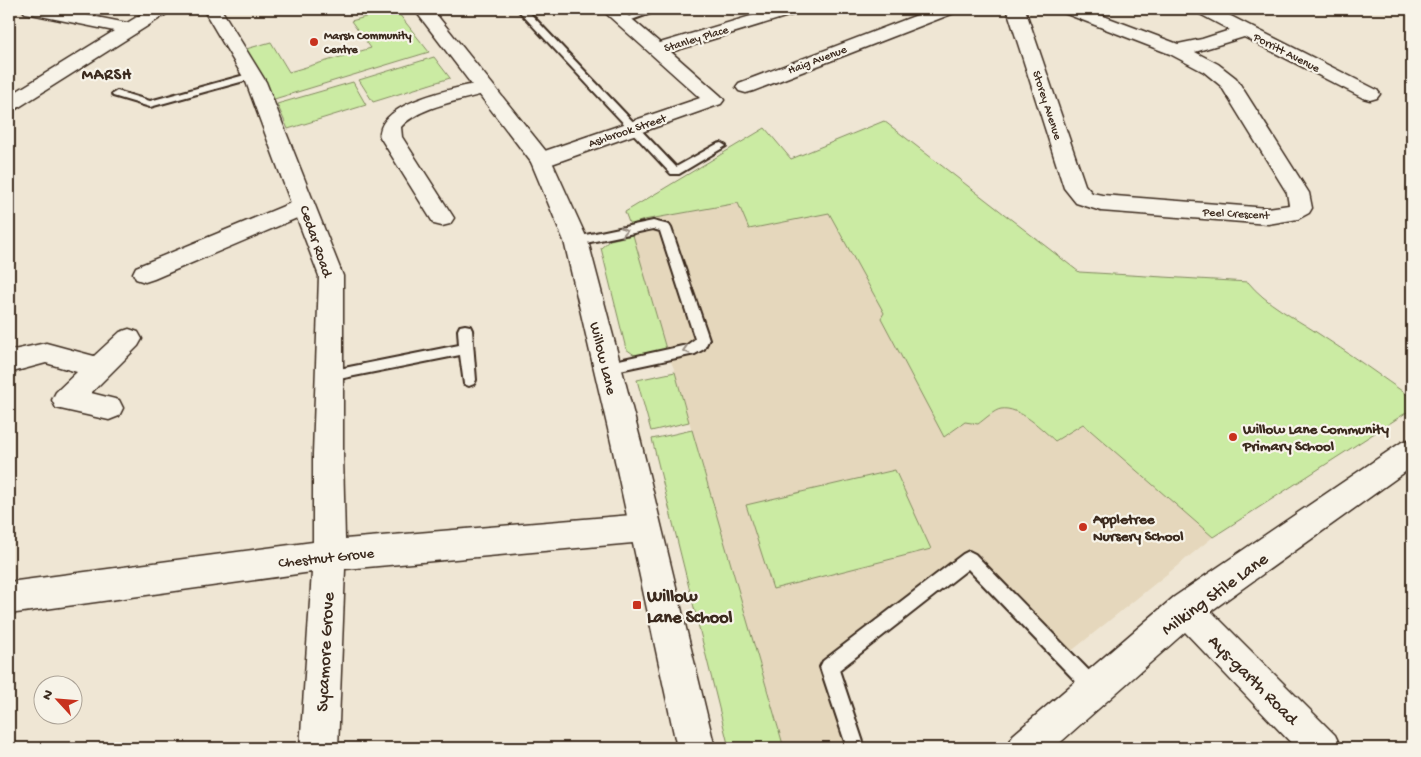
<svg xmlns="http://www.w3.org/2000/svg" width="1421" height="757" viewBox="0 0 1421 757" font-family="'Gochi Hand',sans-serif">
<rect width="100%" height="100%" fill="#efe6d4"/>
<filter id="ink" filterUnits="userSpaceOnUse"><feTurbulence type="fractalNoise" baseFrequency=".02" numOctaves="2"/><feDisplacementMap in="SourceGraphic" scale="10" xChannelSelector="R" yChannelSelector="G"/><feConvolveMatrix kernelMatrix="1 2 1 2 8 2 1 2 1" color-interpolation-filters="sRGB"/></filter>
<g filter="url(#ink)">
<!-- built -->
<polygon fill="#e5d7bc" points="884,121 1079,272 1248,282 1256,293 1276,307 1318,333 1412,398 1412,409 1213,537 1069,653 971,550 819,664 848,748 784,748 674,369 666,349 625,212 765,128 791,159"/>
<!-- green -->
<g fill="#cbeba3" stroke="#838a60">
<polygon points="395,9 429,52 271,100 246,49 271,42 289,72 371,48 351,21"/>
<polygon points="434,57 450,78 373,102 359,80"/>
<polygon points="353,82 366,105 288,129 277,104"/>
<path d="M884,121L1079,272L1248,282C1266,304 1293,317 1316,332C1349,353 1380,376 1412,398V409L1213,537L1083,424L1055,441C1043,430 1019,406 1001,409C994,410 984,420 978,424L965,422L944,437L881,318L884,313L829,213L749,229L738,203L644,220L630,225L625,212L765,128L791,159Z"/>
<polygon points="633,235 666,349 636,356 626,349 601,248 610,240"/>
<polygon points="675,372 689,422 651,431 637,380"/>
<polygon points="692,430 784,748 729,748 652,439"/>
<polygon points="895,470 931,549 773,589 746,505"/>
</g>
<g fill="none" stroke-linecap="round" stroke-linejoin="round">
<!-- lane casing -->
<g stroke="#3b2a1e" stroke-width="4">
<g id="lane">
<polygon points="517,9 526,9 676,167 717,144 721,143 726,146 679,174 671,174"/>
<polygon points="650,9 662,9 626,22 620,22 619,20"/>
<polygon points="252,73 257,76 255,78 150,107 113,96 112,94 117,91 150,101"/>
<polygon points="653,221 669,225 671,228 709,339 704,349 695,354 606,373 601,372 599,368 601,364 687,345 695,339 660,231 653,229 576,245 570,241 576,237"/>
<polygon points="465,325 470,326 472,330 476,380 474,384 469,386 464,384 460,355 329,381 324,380 322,376 324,372 459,345 458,330 460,326"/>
<polygon points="969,551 975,554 1100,682 1103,688 1100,694 1094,697 1088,694 968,569 839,670 865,748 847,748 820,667 823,661 963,554"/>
</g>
</g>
<!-- street casing -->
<g stroke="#3b2a1e" stroke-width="3">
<g id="street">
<polygon points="22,9 56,9 127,23 150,9 171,9 168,13 16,109 9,111 9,96 114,31 31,14 25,13"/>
<polygon points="203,9 221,9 266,82 343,276 343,454 345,539 644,514 655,518 660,528 655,538 644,542 345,569 338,748 300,748 312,572 9,614 9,582 313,542 313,454 319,276 297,218 154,279 145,282 136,279 133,273 136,267 291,203 246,82"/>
<polygon points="601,9 620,9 660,43 774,9 801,9 798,13 671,52 721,96 724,100 721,104 549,165 541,167 533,165 530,160 533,155 700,98"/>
<polygon points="933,9 957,9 954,13 753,91 746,93 739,91 736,87 739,83"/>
<polygon points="1007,9 1025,9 1085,185 1092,193 1102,195 1268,208 1289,205 1287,193 1221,86 1204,72 1170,54 1064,13 1061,9 1085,9 1178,44 1202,39 1230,30 1198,13 1195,9 1217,9 1377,90 1380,94 1377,98 1370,100 1363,98 1244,37 1195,52 1218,64 1236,78 1309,193 1312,208 1309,213 1298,219 1268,224 1101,211 1076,203 1064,188"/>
<path d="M483,82L490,84L493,88L490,92C464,100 419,106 401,127L402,137L454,218L450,224L442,226L434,224L380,137C377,102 457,88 483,82Z"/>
<polygon points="129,329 138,332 142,339 138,346 91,393 119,400 123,408 119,416 109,420 56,408 52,400 56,392 77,372 46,363 9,373 9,351 46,343 94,356 120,332"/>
<polygon points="1412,439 1412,467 1211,611 1335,735 1341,748 1296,748 1185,632 1054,748 1007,748 1013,735 1174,597 1402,442"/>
</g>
</g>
<!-- secondary casing -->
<g stroke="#3b2a1e" stroke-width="3">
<polygon id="secondary" points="414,9 432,9 549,155 588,241 641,442 715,748 677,748 611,442 564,241 531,162"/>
</g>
<!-- lane -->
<use href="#lane" fill="#f7f3e8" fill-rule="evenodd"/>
<!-- street -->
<use href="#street" fill="#f7f3e8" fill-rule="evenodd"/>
<!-- secondary -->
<use href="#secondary" fill="#f7f3e8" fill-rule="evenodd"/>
</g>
<!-- one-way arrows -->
<defs><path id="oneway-chevron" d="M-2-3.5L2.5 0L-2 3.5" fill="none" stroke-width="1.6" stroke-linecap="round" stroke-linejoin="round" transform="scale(1.25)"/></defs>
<g stroke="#998e83">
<use href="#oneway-chevron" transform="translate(624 231) rotate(-12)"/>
<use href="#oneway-chevron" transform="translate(686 350) rotate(163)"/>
</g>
</g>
<!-- markers -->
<g fill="#c8321e" stroke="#f7f3e8" stroke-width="2">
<circle cx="314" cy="42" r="5"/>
<circle cx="1233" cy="437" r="5"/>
<circle cx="1083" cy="527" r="5"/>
<rect x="632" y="600" width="10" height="10" rx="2.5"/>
</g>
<g text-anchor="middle" stroke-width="4.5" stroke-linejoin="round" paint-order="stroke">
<!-- far-poi labels -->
<g font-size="12" font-weight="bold" fill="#3b2a1e" stroke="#f7f3e8" text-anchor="start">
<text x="324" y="39">Marsh Community<tspan x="324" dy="14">Centre</tspan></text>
</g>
<!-- far-street labels -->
<g font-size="12" fill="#3b2a1e" stroke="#f7f3e8">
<text transform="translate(696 38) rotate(-17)" y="4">Stanley Place</text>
<text transform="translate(1287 52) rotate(27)" y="4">Porritt Avenue</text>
<text transform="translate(817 59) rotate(-21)" y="4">Haig Avenue</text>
<text transform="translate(1048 105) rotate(72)" y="4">Storey Avenue</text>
<text transform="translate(627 130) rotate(-19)" y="4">Ashbrook Street</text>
<text transform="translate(1236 213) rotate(3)" y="4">Peel Crescent</text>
</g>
<!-- street labels -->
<g font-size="15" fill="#3b2a1e" stroke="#f7f3e8">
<text transform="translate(317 241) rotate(71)" y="5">Cedar Road</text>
<text transform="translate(604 358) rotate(76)" y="5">Willow Lane</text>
<text transform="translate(326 557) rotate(-6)" y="5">Chestnut Grove</text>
</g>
<!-- poi labels -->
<g font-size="15" font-weight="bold" fill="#3b2a1e" stroke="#f7f3e8" text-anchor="start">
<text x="1243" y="433">Willow Lane Community<tspan x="1243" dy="17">Primary School</tspan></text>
<text x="1093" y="523">Appletree<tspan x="1093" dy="17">Nursery School</tspan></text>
</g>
<!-- far-district labels -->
<g font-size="16" font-weight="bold" letter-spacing="1" fill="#3b2a1e" stroke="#f7f3e8">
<text x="107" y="79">MARSH</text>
</g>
<!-- near-street labels -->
<g font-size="18" fill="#3b2a1e" stroke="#f7f3e8">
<text transform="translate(1214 593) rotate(-36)" y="6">Milking Stile Lane</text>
<text transform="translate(324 652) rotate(-87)" y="6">Sycamore Grove</text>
<text transform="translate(1254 679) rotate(45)" y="6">Ays-garth Road</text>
</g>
<!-- near-poi labels -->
<g font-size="18" font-weight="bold" fill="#3b2a1e" stroke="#f7f3e8" text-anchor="start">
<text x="647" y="601">Willow<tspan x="647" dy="21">Lane School</tspan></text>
</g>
</g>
<!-- margin -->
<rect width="1421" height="757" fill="none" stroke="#f7f3e8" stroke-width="30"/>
<rect x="15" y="15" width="1391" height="727" fill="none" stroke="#3b2a1e" stroke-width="2" filter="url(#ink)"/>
<!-- north arrow -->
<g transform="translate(58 700) rotate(296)"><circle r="24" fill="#f7f3e8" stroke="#aca397"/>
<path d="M0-4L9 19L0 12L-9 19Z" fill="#c8321e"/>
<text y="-8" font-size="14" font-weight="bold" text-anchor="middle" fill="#3b2a1e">N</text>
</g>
</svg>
